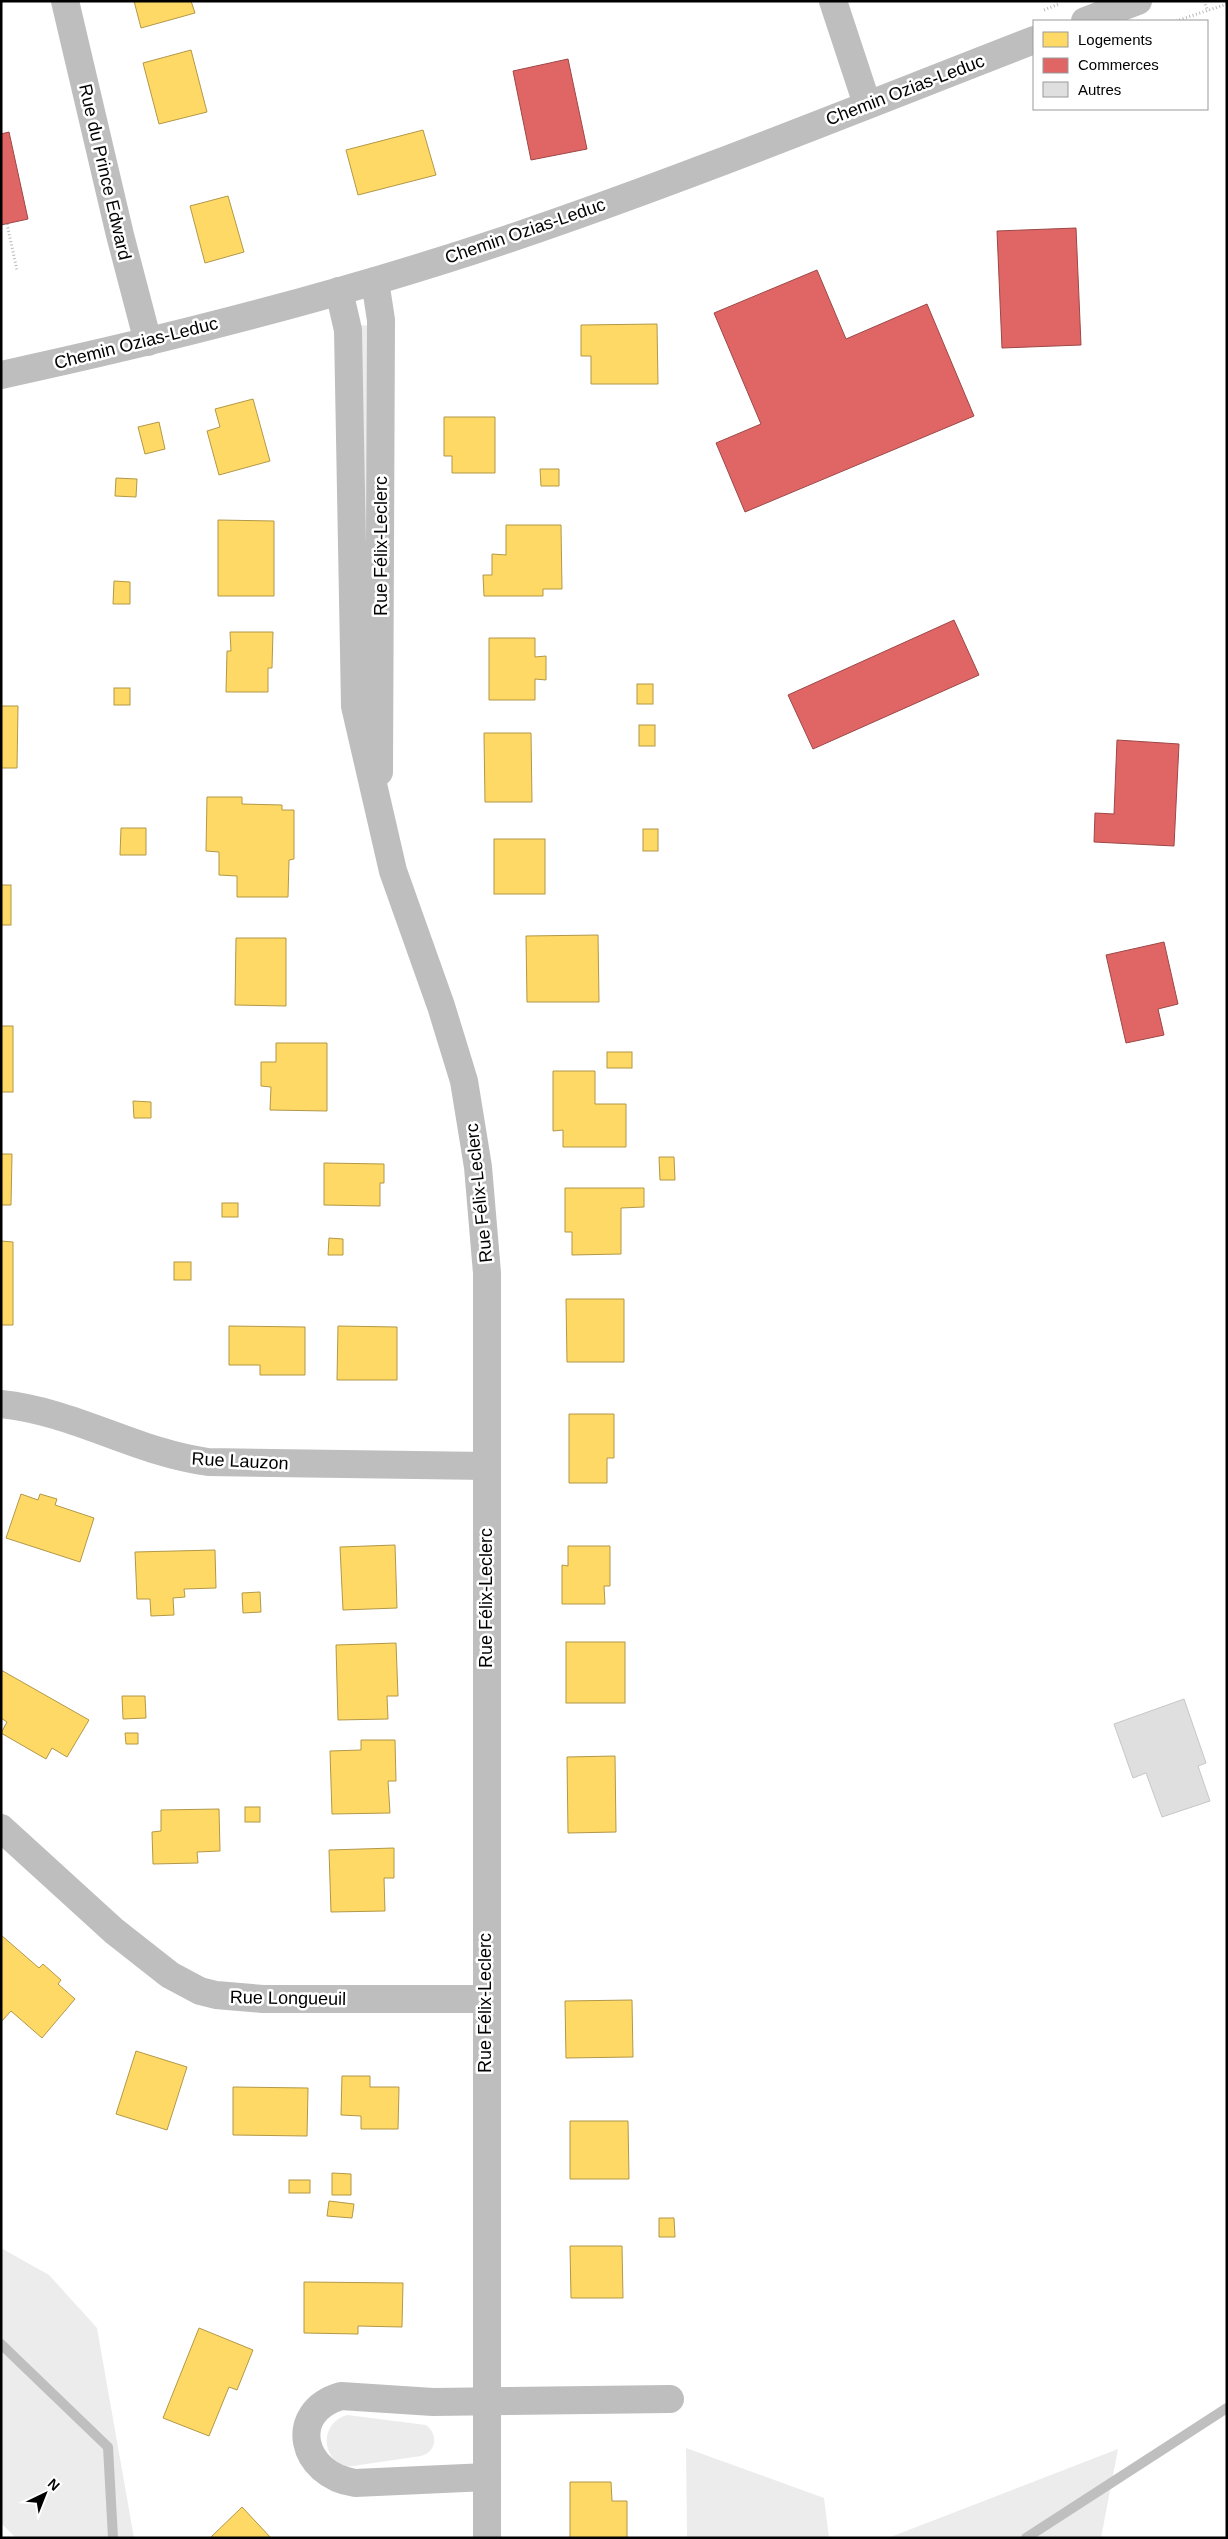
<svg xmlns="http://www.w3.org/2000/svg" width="1228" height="2539" viewBox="0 0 1228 2539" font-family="Helvetica,sans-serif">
<rect width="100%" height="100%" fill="#fff"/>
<!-- green -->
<g fill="#ececec">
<polygon points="360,325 372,326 369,686"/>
<polygon points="1,2248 49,2275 97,2328 134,2538 16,2538 1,2523"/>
<path d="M347,2415L426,2425C439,2435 436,2452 421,2456L346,2467C320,2458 320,2423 347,2415Z"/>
<polygon points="686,2448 824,2498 829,2538 687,2538"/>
<polygon points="1118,2449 1101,2538 888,2538"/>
</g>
<!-- homes -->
<g fill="#ffd966" stroke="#b29847">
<polygon points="134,1 191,1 195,13 141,28"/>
<polygon points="191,50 207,112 159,124 143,63"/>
<polygon points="423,130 436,175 358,195 346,150"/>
<polygon points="228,196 244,252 205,263 190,206"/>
<polygon points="657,324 658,384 591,384 591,356 581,356 581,325"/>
<polygon points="253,399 270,461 219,475 207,431 220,427 215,409"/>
<polygon points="444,417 495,417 495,473 452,473 452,456 444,456"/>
<polygon points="159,422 165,449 145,454 138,427"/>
<polygon points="540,469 559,469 559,486 541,486"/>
<polygon points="116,478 137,479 136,497 115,496"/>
<polygon points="218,520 274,521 274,596 218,596"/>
<polygon points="506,525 561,525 562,589 543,589 543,596 484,596 483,575 492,575 492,554 506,555"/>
<polygon points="114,581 130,582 130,604 113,604"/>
<polygon points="230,632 273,632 272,668 268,668 268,692 226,692 227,651 231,651"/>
<polygon points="489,638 535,638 535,657 546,656 546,680 535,679 535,700 489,700"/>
<rect x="637" y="684" width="16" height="20"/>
<rect x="114" y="688" width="16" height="17"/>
<polygon points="1,706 18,706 17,768 1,768"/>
<rect x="639" y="725" width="16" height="21"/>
<polygon points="484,733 531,733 532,802 485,802"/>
<polygon points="207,797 242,797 242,804 282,805 282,810 294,810 294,859 289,860 288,897 237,897 237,876 219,875 219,852 206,851"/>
<polygon points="121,828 146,828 146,855 120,855"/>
<rect x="643" y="829" width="15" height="22"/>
<rect x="494" y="839" width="51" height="55"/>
<rect x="1" y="885" width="10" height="40"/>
<polygon points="598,935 599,1002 527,1002 526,936"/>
<polygon points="236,938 286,938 286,1006 235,1005"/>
<rect x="1" y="1026" width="12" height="66"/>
<polygon points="276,1043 327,1043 327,1111 270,1110 271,1087 261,1086 261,1062 276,1062"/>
<rect x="607" y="1052" width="25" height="16"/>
<polygon points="553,1071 595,1071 595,1104 626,1104 626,1147 563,1147 563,1130 553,1131"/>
<polygon points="133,1101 151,1102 151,1118 134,1118"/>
<polygon points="1,1154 12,1154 11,1205 1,1205"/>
<polygon points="659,1157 674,1157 675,1180 660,1180"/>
<polygon points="324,1163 384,1164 384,1183 380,1183 380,1206 324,1205"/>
<polygon points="565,1188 644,1188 644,1207 621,1208 621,1254 572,1255 572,1232 565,1232"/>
<rect x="222" y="1203" width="16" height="14"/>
<polygon points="329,1238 343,1239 343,1255 328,1255"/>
<polygon points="1,1241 13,1242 13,1325 1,1325"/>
<rect x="174" y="1262" width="17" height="18"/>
<polygon points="566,1299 624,1299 624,1362 567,1362"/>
<polygon points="229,1326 305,1327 305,1375 260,1375 260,1365 229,1365"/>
<polygon points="338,1326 397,1327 397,1380 337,1380"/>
<polygon points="569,1414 614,1414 614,1458 607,1458 607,1483 569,1483"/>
<polygon points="21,1494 38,1500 40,1494 57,1499 55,1505 94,1518 80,1562 6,1538"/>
<polygon points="395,1545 397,1608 343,1610 340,1547"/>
<polygon points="568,1546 610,1546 610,1586 604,1586 605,1604 562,1604 562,1565 568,1566"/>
<polygon points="215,1550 216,1588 184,1589 185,1597 173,1598 174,1615 151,1616 150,1599 137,1599 135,1552"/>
<polygon points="260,1592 261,1612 243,1613 242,1593"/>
<rect x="566" y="1642" width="59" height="61"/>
<polygon points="396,1643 398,1696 387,1696 388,1719 338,1720 336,1645"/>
<polygon points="1,1670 89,1720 67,1757 52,1748 46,1759 1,1733 7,1722 1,1718"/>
<polygon points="122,1696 145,1696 146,1718 123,1719"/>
<polygon points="125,1733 138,1733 138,1744 126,1744"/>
<polygon points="361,1740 395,1740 396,1781 388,1781 390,1813 332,1814 330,1751 361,1750"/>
<polygon points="615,1756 616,1832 568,1833 567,1757"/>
<rect x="245" y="1807" width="15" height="15"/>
<polygon points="219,1809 220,1851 197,1852 198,1863 153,1864 152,1832 161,1831 161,1810"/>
<polygon points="394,1848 394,1878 384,1878 385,1911 331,1912 329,1850"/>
<polygon points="1,1935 39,1968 43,1964 61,1980 58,1984 75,1999 42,2038 11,2011 1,2022"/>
<polygon points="632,2000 633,2057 566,2058 565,2001"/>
<polygon points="136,2051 187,2067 167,2130 116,2114"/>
<polygon points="342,2076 370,2076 370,2087 399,2087 398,2129 361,2129 361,2116 341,2115"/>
<polygon points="233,2087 308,2088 307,2136 233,2135"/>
<polygon points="570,2121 628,2121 629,2179 570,2179"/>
<polygon points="332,2173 351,2174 351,2195 332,2195"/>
<rect x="289" y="2180" width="21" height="13"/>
<polygon points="329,2201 354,2204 352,2218 327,2216"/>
<polygon points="659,2218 674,2218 675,2237 659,2237"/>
<polygon points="570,2246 622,2246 623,2298 571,2298"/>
<polygon points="304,2282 403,2283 402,2327 358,2326 358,2334 304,2333"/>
<polygon points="199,2328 253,2350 237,2390 229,2387 209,2436 163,2418"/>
<polygon points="570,2482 611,2482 612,2501 627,2501 627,2538 570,2538"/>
<polygon points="242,2507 271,2538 210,2538"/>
</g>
<!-- shops -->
<g fill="#e06666" stroke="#9d4747">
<polygon points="568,59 587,149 531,160 513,71"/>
<polygon points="9,132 28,219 1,225 1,134"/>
<polygon points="1076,228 1081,345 1002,348 997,231"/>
<polygon points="817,270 846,339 927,304 974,416 745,512 716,443 761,424 714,313"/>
<polygon points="954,620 979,675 813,749 788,695"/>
<polygon points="1117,740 1179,744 1174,846 1094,842 1095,813 1114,814"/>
<polygon points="1164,942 1178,1004 1158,1009 1164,1035 1126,1043 1106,955"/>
</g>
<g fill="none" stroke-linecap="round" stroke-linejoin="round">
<!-- stream -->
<g stroke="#bfbfbf" stroke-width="10">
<polyline points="1,2344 108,2447 113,2538"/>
<polyline points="1026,2538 1227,2408"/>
</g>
</g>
<!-- building -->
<polygon fill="#dfdfdf" stroke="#c7c7c7" points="1184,1699 1206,1763 1198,1766 1210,1801 1162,1817 1146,1773 1133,1778 1114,1724"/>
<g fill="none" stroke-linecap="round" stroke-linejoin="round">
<!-- path -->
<g stroke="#b9b9b9" stroke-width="3" stroke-dasharray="1 2.5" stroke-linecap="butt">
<polyline points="1204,1 1208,11"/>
<polyline points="1044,10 1059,4"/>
<polyline points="1176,21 1227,4"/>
<polyline points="7,224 17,270"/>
</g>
<!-- minor -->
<g stroke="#bebebe" stroke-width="28">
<polyline points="65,1 120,235 148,342"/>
<polyline points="833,1 867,104"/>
<polyline points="375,281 381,320 379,772"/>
<polyline points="339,291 348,330 355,706 393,871 441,1006 464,1081 478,1167 487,1273 487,2538"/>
<path d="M1,1404C76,1412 135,1452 208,1462L487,1466"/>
<polyline points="1,1828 114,1931 170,1975 200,1991 216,1995 263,1999 485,1999"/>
<path d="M487,2477L355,2483C301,2475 286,2412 341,2396L433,2402L670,2399"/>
</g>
<!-- tertiary -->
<g stroke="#bebebe" stroke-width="28">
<polyline points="1085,21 1138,1"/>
<path d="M1,375C172,338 342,295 508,239C685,179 859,108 1034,40"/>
</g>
</g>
<g text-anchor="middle" stroke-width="5" stroke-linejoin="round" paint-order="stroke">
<!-- street labels -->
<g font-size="18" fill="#000" stroke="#fff">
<text transform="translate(905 90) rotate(-21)" y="6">Chemin Ozias-Leduc</text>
<text transform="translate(105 172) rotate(77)" y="6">Rue du Prince Edward</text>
<text transform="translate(525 231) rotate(-19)" y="6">Chemin Ozias-Leduc</text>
<text transform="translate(136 343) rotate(-14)" y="6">Chemin Ozias-Leduc</text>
<text transform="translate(381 546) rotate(-90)" y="6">Rue Félix-Leclerc</text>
<text transform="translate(479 1193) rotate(-96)" y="6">Rue Félix-Leclerc</text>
<text transform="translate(240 1461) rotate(3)" y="6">Rue Lauzon</text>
<text transform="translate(486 1598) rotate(-90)" y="6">Rue Félix-Leclerc</text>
<text transform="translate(288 1998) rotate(1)" y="6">Rue Longueuil</text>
<text transform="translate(485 2003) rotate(-90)" y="6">Rue Félix-Leclerc</text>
</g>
</g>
<!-- border -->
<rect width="1228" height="2539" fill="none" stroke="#000000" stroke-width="5"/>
<!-- legend -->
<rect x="1033" y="20" width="175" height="90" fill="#ffffff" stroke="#999999"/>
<rect x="1043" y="32" width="25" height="15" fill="#ffd966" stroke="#999999"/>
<text x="1078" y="45" font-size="15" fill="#000000">Logements</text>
<rect x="1043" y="58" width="25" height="15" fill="#e06666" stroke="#999999"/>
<text x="1078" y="70" font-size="15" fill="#000000">Commerces</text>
<rect x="1043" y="82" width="25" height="15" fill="#dfdfdf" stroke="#999999"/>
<text x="1078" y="95" font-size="15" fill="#000000">Autres</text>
<!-- north arrow -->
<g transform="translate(45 2494) rotate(43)" stroke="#ffffff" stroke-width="4" paint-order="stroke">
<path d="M0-4L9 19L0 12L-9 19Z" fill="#000000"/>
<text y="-8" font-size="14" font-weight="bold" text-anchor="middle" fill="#000000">N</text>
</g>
</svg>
